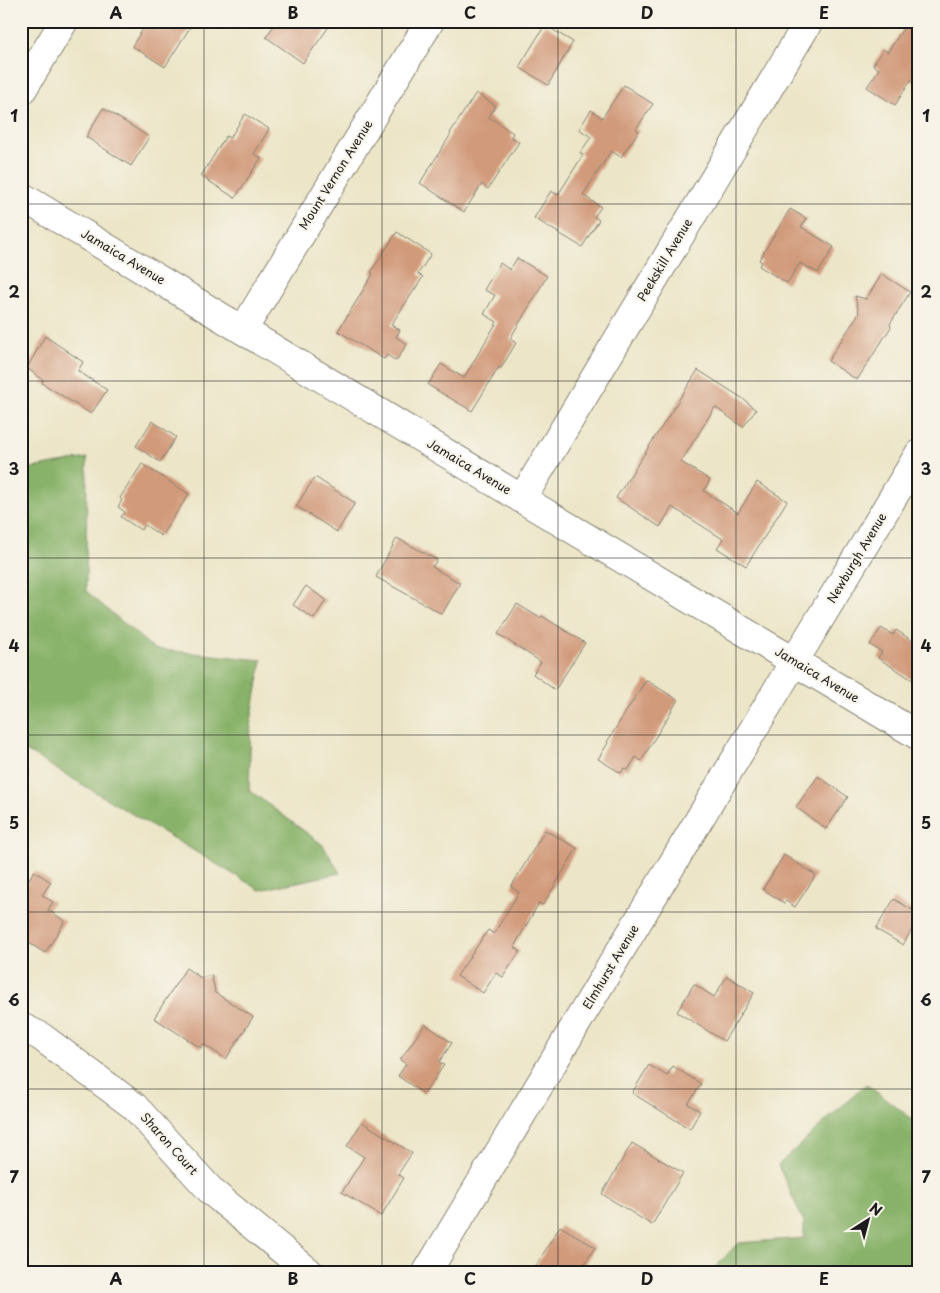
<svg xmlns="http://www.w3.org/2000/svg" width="940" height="1293" viewBox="0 0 940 1293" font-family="'Playpen Sans',sans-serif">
<rect width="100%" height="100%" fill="#f7f3e8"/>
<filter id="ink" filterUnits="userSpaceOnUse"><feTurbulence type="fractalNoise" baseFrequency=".02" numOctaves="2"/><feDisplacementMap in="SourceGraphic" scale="10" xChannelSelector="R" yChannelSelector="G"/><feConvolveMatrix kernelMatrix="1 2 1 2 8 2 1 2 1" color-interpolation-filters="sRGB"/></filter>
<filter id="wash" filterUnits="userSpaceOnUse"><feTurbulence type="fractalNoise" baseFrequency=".0096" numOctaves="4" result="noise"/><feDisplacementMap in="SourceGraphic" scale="20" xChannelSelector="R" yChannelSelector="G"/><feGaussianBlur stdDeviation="1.12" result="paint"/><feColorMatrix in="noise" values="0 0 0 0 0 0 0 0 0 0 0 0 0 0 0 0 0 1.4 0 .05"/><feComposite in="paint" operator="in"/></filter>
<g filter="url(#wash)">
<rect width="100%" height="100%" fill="#ece5c7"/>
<!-- forest -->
<g fill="#88b269" stroke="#526742">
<polygon points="87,458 86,591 154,649 262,660 251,721 249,790 323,845 340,873 260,890 21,748 21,470"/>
<polygon points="866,1084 919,1124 919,1272 711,1272 738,1243 804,1238 804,1222 778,1165"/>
</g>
<g id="blocks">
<!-- building -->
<g fill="#d19a7a">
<polygon points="148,21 194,21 165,67 132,46"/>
<polygon points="277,21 333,21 303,63 266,37"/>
<polygon points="908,21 919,21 919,85 911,80 895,105 867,87 879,69 873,65 883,49 888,52"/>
<polygon points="545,25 573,42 548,85 519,67"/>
<polygon points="624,85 653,104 636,129 639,131 621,157 611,151 583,195 601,207 594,217 599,220 582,247 534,218 551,191 558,195 583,155 580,153 591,137 579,129 591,110 602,118"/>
<polygon points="476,93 496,106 489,117 513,133 511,137 519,142 488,189 482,184 464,212 420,183 451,134 450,133"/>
<polygon points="103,108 149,137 131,166 86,137"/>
<polygon points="245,114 269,129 254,154 261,158 235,198 201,176 226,136 230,138"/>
<polygon points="790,209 807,219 801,227 834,247 818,273 800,263 787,283 759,266 762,262 759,260"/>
<polygon points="397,232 431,254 418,274 423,277 391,325 400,330 396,337 407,344 396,361 387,355 384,359 338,331 373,274 371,272"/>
<polygon points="517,258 547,276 510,339 516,343 501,368 499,367 472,411 428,385 441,364 464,378 497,322 484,314 495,295 484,290 500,263 510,270"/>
<polygon points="882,274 910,292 890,324 891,327 857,380 828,361 859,313 855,296 866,299"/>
<polygon points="45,336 83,362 78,371 107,390 91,414 42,383 43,380 27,368"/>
<polygon points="698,370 742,398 756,410 743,427 715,407 681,462 710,480 704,491 738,513 757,482 787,501 746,566 717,548 723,539 672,507 660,527 616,498"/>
<polygon points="152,421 176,437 160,462 136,446"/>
<polygon points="142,464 189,494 161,536 145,525 141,530 121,517 125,512 118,507 122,500 120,498"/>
<polygon points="315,477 355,503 337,532 296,506"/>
<polygon points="397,538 437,560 432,567 460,583 442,614 376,577"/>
<polygon points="306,586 326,600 314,619 293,605"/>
<polygon points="517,604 540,618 542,616 585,643 555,690 533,674 541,662 498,634"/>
<polygon points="881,628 893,635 896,630 919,645 919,684 878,658 882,652 870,645"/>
<polygon points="646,680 678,700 641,761 636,757 628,770 624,768 621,773 598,759 608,743 607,742"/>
<polygon points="818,776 848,797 826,829 796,807"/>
<polygon points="545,830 577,848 543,905 539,903 514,947 520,951 503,977 496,973 483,993 457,976 488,930 494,934 519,892 511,887"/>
<polygon points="784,855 816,875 795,907 786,901 784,903 763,889"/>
<polygon points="34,871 51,882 42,895 53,902 48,910 65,921 45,953 21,938 21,881 26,884"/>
<polygon points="894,899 919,914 919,917 903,945 876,929"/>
<polygon points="186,968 201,978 211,975 215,990 214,992 253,1017 226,1059 203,1044 201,1048 154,1018"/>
<polygon points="727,976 754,993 724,1041 677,1012 694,984 714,997"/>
<polygon points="425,1024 452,1043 439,1062 444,1065 424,1094 398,1076 406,1064 400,1060"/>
<polygon points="649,1065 667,1076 673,1066 701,1084 688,1104 700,1111 690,1129 632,1093"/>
<polygon points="362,1122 412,1153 398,1174 404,1178 381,1216 342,1192 364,1157 347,1146"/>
<polygon points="632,1143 683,1173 652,1225 602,1194"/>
<polygon points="560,1226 595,1247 580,1272 532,1272"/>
</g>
</g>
</g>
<g filter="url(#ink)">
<use href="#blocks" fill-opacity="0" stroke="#848072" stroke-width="1"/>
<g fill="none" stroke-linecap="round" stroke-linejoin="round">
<!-- minor casing -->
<g stroke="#848072" stroke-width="30">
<g id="minor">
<polyline points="21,92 64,21"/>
<polyline points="21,196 522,499 919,736"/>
<polyline points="243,330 430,21"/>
<polyline points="522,499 809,21"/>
<polyline points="21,1027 40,1036 134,1106 212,1192 309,1272"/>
<polyline points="427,1272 919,454"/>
</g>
</g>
<!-- minor -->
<use href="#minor" stroke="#fff" stroke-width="28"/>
</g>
</g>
<!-- grid -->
<path fill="none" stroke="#1c1c1c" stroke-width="1" stroke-opacity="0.55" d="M204,21V1272M382,21V1272M558,21V1272M736,21V1272M21,204H919M21,381H919M21,558H919M21,735H919M21,912H919M21,1089H919"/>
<g text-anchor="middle" stroke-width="4" stroke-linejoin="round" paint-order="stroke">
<!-- street labels -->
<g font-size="12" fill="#1c1c1c" stroke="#f7f3e8">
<text transform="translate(336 175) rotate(-58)" y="4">Mount Vernon Avenue</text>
<text transform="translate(123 257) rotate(31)" y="4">Jamaica Avenue</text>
<text transform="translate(665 260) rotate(-59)" y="4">Peekskill Avenue</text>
<text transform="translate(469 467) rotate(31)" y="4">Jamaica Avenue</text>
<text transform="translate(857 558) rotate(-59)" y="4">Newburgh Avenue</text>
<text transform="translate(817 675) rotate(31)" y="4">Jamaica Avenue</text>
<text transform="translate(611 967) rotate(-59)" y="4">Elmhurst Avenue</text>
<text transform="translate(169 1144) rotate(48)" y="4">Sharon Court</text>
</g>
</g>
<!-- margin -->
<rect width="940" height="1293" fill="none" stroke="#f7f3e8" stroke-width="55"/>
<!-- north arrow -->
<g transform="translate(868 1220) rotate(36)" stroke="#f7f3e8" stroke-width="4" paint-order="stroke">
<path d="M0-4L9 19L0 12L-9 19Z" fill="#1c1c1c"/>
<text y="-8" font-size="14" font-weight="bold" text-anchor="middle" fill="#1c1c1c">N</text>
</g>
<rect x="28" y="28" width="884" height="1238" fill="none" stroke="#1c1c1c" stroke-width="2"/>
<g font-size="16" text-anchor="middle" font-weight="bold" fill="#1c1c1c">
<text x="116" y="19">A</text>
<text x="293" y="19">B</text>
<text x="470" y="19">C</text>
<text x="647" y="19">D</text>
<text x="824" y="19">E</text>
<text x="14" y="122">1</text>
<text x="926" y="122">1</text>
<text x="14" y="298">2</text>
<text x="926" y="298">2</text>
<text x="14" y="475">3</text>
<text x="926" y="475">3</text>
<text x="14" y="652">4</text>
<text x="926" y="652">4</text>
<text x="14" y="829">5</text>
<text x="926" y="829">5</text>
<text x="14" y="1006">6</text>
<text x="926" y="1006">6</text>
<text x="14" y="1183">7</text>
<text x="926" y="1183">7</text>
<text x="116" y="1285">A</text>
<text x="293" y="1285">B</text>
<text x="470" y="1285">C</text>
<text x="647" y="1285">D</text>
<text x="824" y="1285">E</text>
</g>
</svg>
